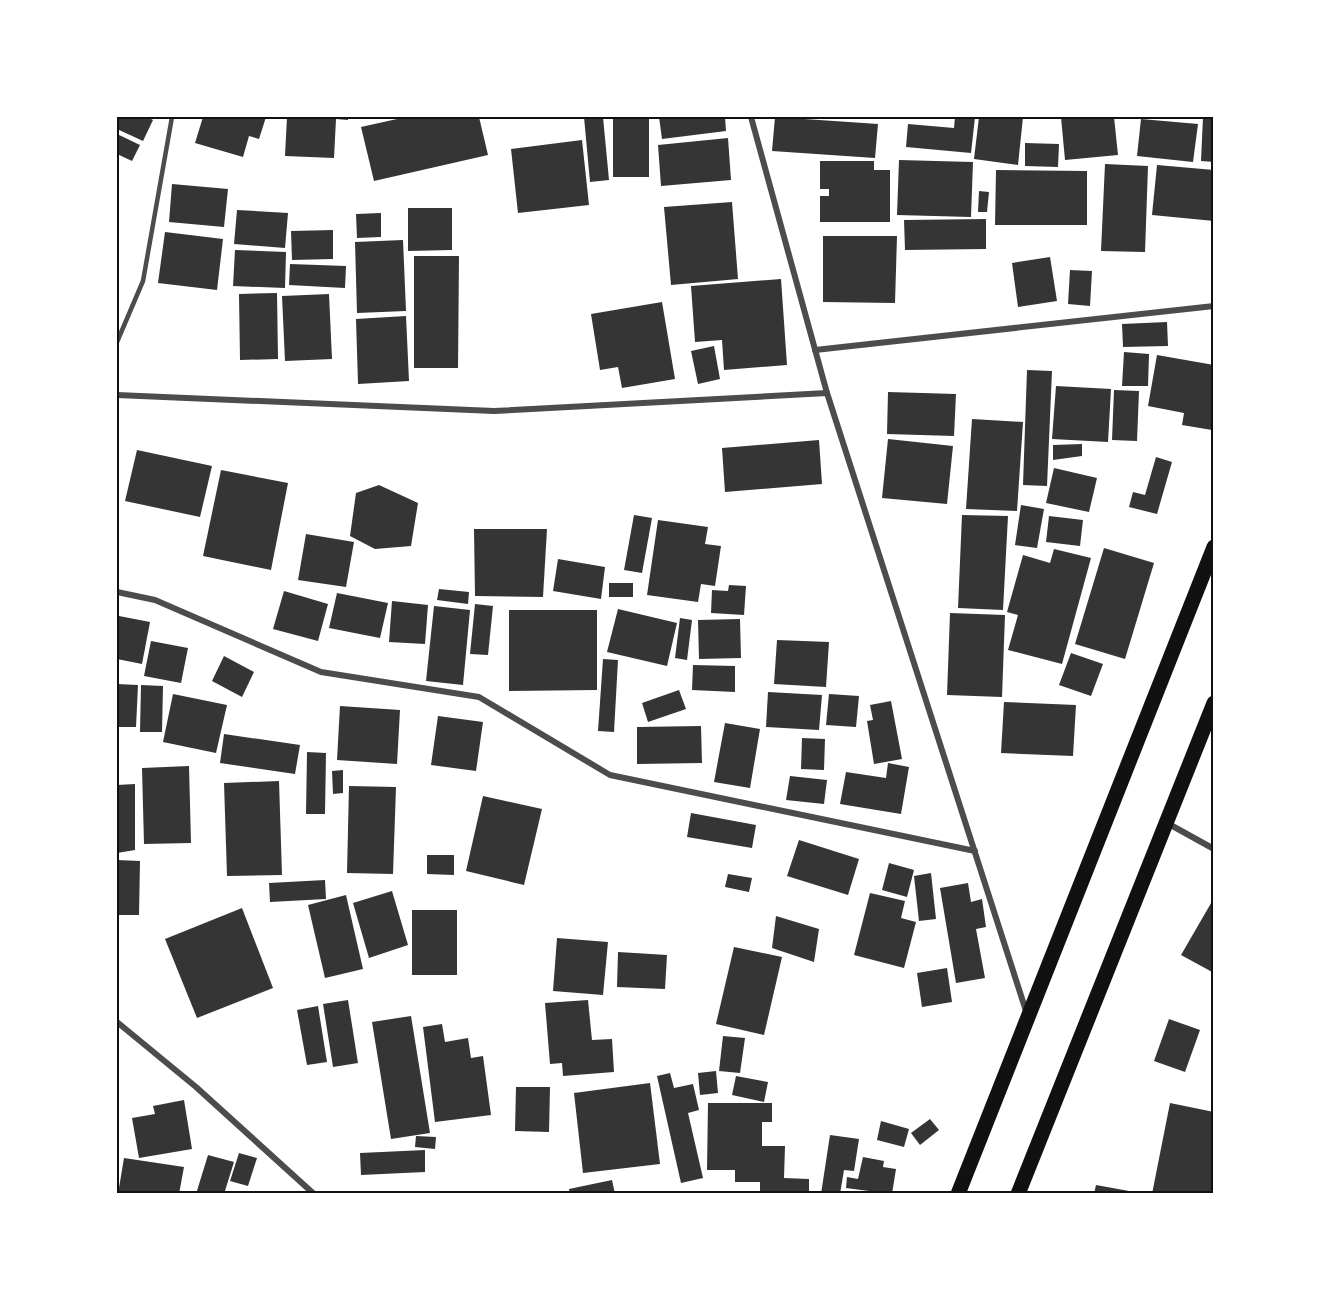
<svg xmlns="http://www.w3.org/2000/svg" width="1331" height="1311" viewBox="0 0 1331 1311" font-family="Overpass,sans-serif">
<rect width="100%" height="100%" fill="#fff"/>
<!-- building -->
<g fill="#353535">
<polygon points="117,117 147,117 153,120 143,141 117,129"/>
<polygon points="203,117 266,117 259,139 249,136 243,157 195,143"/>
<polygon points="287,117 348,117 348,120 336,119 334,158 285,156"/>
<polygon points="406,117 479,117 488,155 374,181 361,127"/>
<polygon points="584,117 603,117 609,180 590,182"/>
<rect x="613" y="117" width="36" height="60"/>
<polygon points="659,117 725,117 726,131 662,139"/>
<polygon points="775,117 878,124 875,158 772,151"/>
<polygon points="955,117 975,117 971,153 906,147 908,124 954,128"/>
<polygon points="979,117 1023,117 1018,165 974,159"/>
<polygon points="1061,117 1114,117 1118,155 1065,160"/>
<polygon points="1203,117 1214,117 1214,162 1201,161"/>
<polygon points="1141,119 1198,124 1193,162 1137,156"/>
<polygon points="117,134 140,145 132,161 117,154"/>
<polygon points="728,138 731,180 661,186 658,145"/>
<polygon points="582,140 589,205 518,213 511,149"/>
<polygon points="1025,143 1059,144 1058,167 1025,166"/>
<polygon points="899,160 973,162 971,217 897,215"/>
<polygon points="820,161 874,161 874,170 890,170 890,222 820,222 820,196 829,196 829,189 820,189"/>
<polygon points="1105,164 1148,166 1145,252 1101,251"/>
<polygon points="1157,165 1214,170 1214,221 1152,215"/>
<polygon points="996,170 1087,171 1087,225 995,225"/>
<polygon points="172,184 228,189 224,227 169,222"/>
<polygon points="979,191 989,192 987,212 978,212"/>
<polygon points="732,202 738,279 671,285 664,207"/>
<polygon points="408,208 452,208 452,250 408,251"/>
<polygon points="237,210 288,213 285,248 234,244"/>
<polygon points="381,213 381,237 357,238 356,214"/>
<polygon points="986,219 986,249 905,250 904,220"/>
<polygon points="333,230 333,259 292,260 291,231"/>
<polygon points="165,232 223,239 217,290 158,283"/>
<polygon points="823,236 897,236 895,303 823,302"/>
<polygon points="403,240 406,311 357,313 355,242"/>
<polygon points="235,250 286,252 285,288 233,286"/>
<polygon points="414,256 459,256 458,368 414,368"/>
<polygon points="1050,257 1057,301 1018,307 1012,263"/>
<polygon points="290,264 346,266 345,288 289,285"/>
<polygon points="1070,270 1092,271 1090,306 1068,304"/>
<polygon points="781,279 787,365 724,370 722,340 695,342 691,286"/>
<polygon points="277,293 278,359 240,360 239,294"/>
<polygon points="329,294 332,359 285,361 282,296"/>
<polygon points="662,302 675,379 622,388 618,367 600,370 591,314"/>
<polygon points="406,316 409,381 358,384 356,319"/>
<polygon points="1167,322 1168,346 1123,347 1122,324"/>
<polygon points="714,346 720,379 698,384 691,351"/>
<polygon points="1124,352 1149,354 1148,386 1122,386"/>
<polygon points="1157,355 1214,365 1212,430 1182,425 1184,413 1148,406"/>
<polygon points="1027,370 1052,371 1047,486 1023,485"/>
<polygon points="1056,386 1111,389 1108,442 1052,439"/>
<polygon points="1114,390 1139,391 1137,441 1112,440"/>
<polygon points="888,392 956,394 954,436 887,434"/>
<polygon points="972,419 1023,422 1017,511 966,509"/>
<polygon points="888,439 953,446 947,504 882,498"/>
<polygon points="819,440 822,484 725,492 722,448"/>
<polygon points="1082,444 1082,456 1053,460 1053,445"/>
<polygon points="137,450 212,466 200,517 125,501"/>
<polygon points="1156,457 1172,462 1157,514 1129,507 1133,492 1145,495"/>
<polygon points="1054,468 1097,478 1089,512 1046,503"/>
<polygon points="221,470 288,483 271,570 203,556"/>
<polygon points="379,485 418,503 411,546 375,549 350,536 356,493"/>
<polygon points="1021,505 1044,509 1037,548 1015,545"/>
<polygon points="634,515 652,518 642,573 624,570"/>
<polygon points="962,515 1008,516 1003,610 958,608"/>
<polygon points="1049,516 1083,520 1080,546 1046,542"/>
<polygon points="658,520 708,527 705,544 721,546 715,586 701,584 698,602 647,595"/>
<polygon points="474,529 547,529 543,597 475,596"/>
<polygon points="306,534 354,542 346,587 298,580"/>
<polygon points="1104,548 1154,563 1125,659 1075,644"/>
<polygon points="1054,549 1091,558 1062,664 1008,650 1018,615 1007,612 1023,555 1050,563"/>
<polygon points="558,559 605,567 601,599 553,591"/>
<rect x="609" y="583" width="24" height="14"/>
<polygon points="729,585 746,586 744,615 711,613 712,590 728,591"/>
<polygon points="439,589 469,592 468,604 437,600"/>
<polygon points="284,591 328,604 318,641 273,629"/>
<polygon points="337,593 388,603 380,638 329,628"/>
<polygon points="392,601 428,605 425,644 389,642"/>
<polygon points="475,604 493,606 488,655 470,654"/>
<polygon points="434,606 470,610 463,685 426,681"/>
<polygon points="618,609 677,623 667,666 607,652"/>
<polygon points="509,610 597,610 597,690 509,691"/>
<polygon points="950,613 1005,615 1002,697 947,695"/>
<polygon points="119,616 150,622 142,664 117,659"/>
<polygon points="680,618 692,620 687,660 675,658"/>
<polygon points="740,619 741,658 699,659 698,620"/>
<polygon points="777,640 829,642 826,687 774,684"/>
<polygon points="151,641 188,648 181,683 144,676"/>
<polygon points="1071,653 1103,664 1091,696 1059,685"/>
<polygon points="224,656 254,672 242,697 212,681"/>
<polygon points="603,659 618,660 614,732 598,731"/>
<polygon points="693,665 735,666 735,692 692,690"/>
<polygon points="117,684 138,685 136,727 117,727"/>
<polygon points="141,685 163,686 162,732 140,732"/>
<polygon points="679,690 686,709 648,722 642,703"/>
<polygon points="768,692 822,695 819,730 766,727"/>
<polygon points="173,694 227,705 216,753 163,742"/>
<polygon points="829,694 859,696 856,727 826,725"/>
<polygon points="891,701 902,759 874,764 867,721 873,720 870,705"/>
<polygon points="1004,702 1076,705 1073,756 1001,753"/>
<polygon points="340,706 400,710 397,764 337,760"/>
<polygon points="438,716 483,722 476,771 431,765"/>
<polygon points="725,723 760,729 750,788 714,782"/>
<polygon points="701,726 702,763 637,764 637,727"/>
<polygon points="224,734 300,745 295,774 220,763"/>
<polygon points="802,738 825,739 824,770 801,769"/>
<polygon points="307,752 326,753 325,814 306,814"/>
<polygon points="888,763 909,767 901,814 840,804 846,772 886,778"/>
<polygon points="189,766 191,843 144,844 142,768"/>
<polygon points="343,770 343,793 333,794 332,771"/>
<polygon points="790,776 827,780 824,804 786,800"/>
<polygon points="279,781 282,875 227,876 224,783"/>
<polygon points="135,784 135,850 117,853 117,785"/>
<polygon points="349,786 396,787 393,874 347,873"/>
<polygon points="483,796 542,809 524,885 466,871"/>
<polygon points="691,813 756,825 752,848 687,837"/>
<polygon points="799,840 859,859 848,895 787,876"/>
<polygon points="427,855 454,855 454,875 427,874"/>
<polygon points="117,860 140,861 139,915 117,915"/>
<polygon points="889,863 914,870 907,897 882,890"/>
<polygon points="931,873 936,919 919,921 914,876"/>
<polygon points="728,874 752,878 749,892 725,887"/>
<polygon points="325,880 326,899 270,902 269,883"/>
<polygon points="968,883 971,902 982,899 986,927 976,929 985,978 956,983 940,888"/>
<polygon points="392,891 408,945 369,958 353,903"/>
<polygon points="870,893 905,901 901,918 916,922 904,968 854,955"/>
<polygon points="346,895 363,969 325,978 308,905"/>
<polygon points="1214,898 1214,973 1181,955"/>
<polygon points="242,908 273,988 197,1018 165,939"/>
<rect x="412" y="910" width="45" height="65"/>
<polygon points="776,916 819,929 814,962 772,948"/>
<polygon points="557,938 608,942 603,995 553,991"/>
<polygon points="734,947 782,957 764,1035 716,1024"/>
<polygon points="618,952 667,955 665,989 617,987"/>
<polygon points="947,968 952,1002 922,1007 917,973"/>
<polygon points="348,1000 358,1063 333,1067 323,1004"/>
<polygon points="588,1000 592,1040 612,1039 614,1072 563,1076 562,1063 550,1064 545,1003"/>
<polygon points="318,1006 327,1062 307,1065 297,1010"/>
<polygon points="411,1016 430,1133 391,1139 372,1022"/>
<polygon points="1169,1019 1200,1030 1185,1072 1154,1061"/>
<polygon points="442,1024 445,1042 468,1038 471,1058 483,1056 491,1115 435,1122 423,1027"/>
<polygon points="723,1036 745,1038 740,1073 719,1071"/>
<polygon points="716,1071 718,1093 700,1095 698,1073"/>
<polygon points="670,1073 674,1088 693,1084 699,1110 688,1113 703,1178 681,1183 657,1076"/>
<polygon points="736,1076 768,1082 764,1102 732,1095"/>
<polygon points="650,1083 660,1164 583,1173 574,1093"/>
<polygon points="516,1087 550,1087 549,1132 515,1131"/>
<polygon points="184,1100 192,1149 139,1158 132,1118 155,1114 153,1106"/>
<polygon points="708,1103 772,1103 772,1122 762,1122 762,1146 785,1146 784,1178 809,1179 809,1194 760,1194 760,1182 735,1182 735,1170 707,1170"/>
<polygon points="1170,1103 1214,1112 1214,1194 1152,1194"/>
<polygon points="930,1119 939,1130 920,1145 911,1133"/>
<polygon points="881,1121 909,1129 904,1147 877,1140"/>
<polygon points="830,1135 859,1139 854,1171 844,1170 840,1194 821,1194"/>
<polygon points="416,1136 436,1137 435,1149 415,1147"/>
<polygon points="425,1150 425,1172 361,1175 360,1153"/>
<polygon points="239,1153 257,1158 248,1186 230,1181"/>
<polygon points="208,1155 234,1162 224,1194 196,1194"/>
<polygon points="863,1157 884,1161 883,1167 896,1169 892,1194 846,1188 847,1177 858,1179"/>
<polygon points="124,1158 184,1167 179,1194 118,1194"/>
<polygon points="612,1180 615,1194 570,1194 569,1189"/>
<polygon points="1096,1185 1140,1193 1140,1194 1094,1194"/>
</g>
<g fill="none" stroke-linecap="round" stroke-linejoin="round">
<!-- service -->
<polyline stroke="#4c4c4c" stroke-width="4.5" points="117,342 143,281 172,117"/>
<!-- minor -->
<g stroke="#4c4c4c" stroke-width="6">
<polyline points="751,117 827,393 1026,1011"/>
<polyline points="815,350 1214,306"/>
<polyline points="117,395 494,411 827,393"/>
<polyline points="117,592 155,600 321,672 479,697 610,775 975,851"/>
<polyline points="1167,823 1214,849"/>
<polyline points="117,1022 196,1087 314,1194"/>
</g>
<!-- primary -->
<g stroke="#111" stroke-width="15">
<polyline points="958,1194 1214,547"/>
<polyline points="1018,1194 1214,703"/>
</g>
</g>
<!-- border -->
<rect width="1331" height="1311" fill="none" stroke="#ffffff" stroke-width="237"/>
<rect x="118" y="118" width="1094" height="1074" fill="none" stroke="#111" stroke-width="2"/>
</svg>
